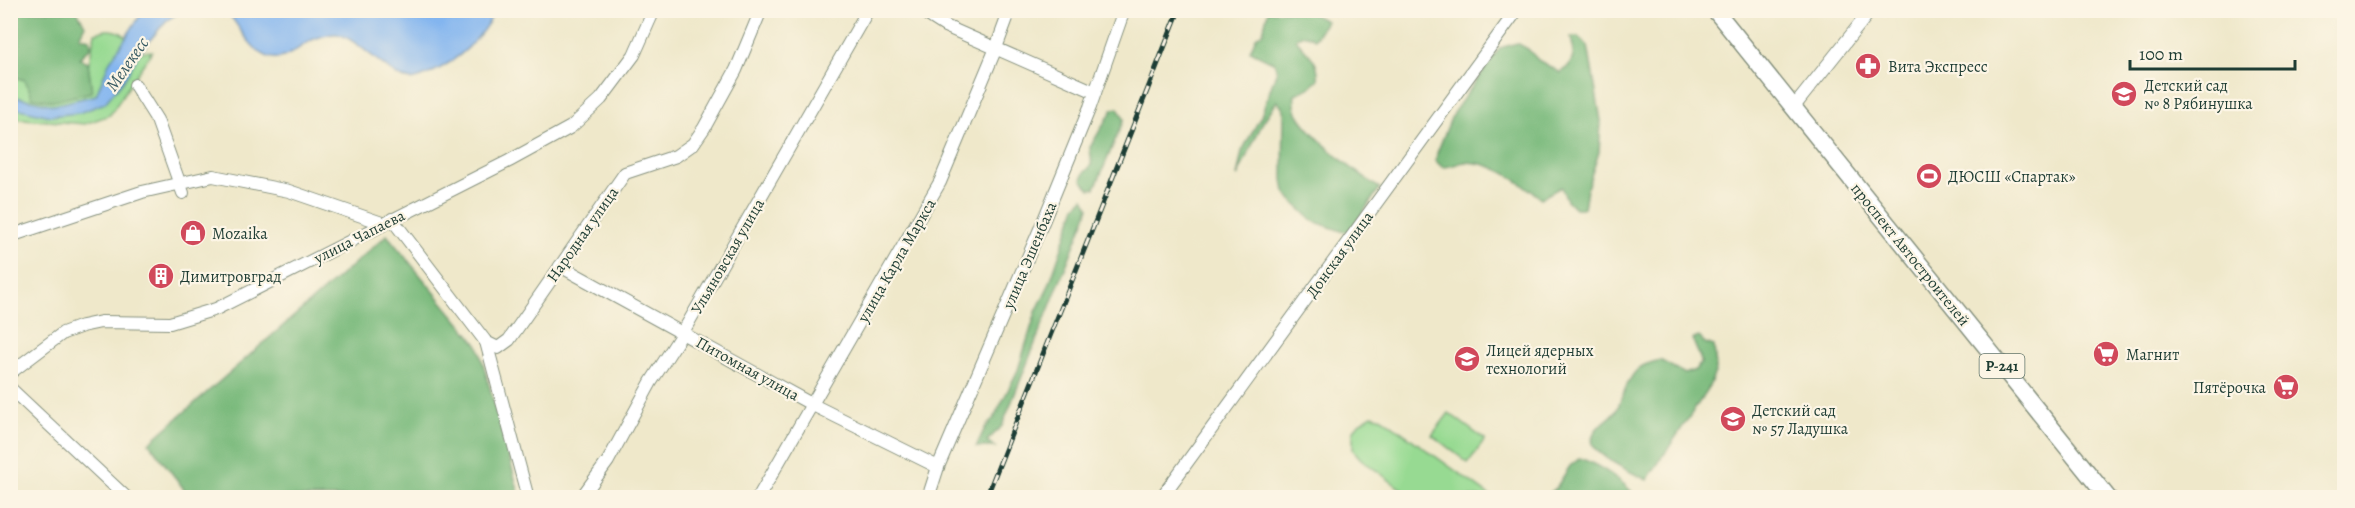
<svg xmlns="http://www.w3.org/2000/svg" width="2355" height="508" viewBox="0 0 2355 508" font-family="Alegreya,serif">
<rect width="100%" height="100%" fill="#fcf5e5"/>
<filter id="ink" filterUnits="userSpaceOnUse"><feTurbulence type="fractalNoise" baseFrequency=".0167" numOctaves="2"/><feDisplacementMap in="SourceGraphic" scale="12" xChannelSelector="R" yChannelSelector="G"/><feConvolveMatrix kernelMatrix="1 2 1 2 8 2 1 2 1" color-interpolation-filters="sRGB"/></filter>
<filter id="wash" filterUnits="userSpaceOnUse"><feTurbulence type="fractalNoise" baseFrequency=".008" numOctaves="4" result="noise"/><feDisplacementMap in="SourceGraphic" scale="24" xChannelSelector="R" yChannelSelector="G"/><feGaussianBlur stdDeviation="1.35" result="paint"/><feColorMatrix in="noise" values="0 0 0 0 0 0 0 0 0 0 0 0 0 0 0 0 0 1.4 0 .05"/><feComposite in="paint" operator="in"/></filter>
<g filter="url(#wash)">
<rect width="100%" height="100%" fill="#efe8ca"/>
<!-- green -->
<g fill="#97da92" stroke="#5b8c63" stroke-width="1.5">
<path d="M106,30C124,29 128,39 138,52L152,51L110,115L85,124L11,118L10,76L25,80L91,84L88,67L95,33Z"/>
<polygon points="1449,413 1485,440 1468,463 1432,435"/>
<polygon points="1372,415 1382,418 1492,497 1412,497 1361,459 1353,450 1353,432 1359,423"/>
</g>
<!-- forest -->
<g fill="#79ba7c" stroke="#4c7c58" stroke-width="1.5">
<polygon points="10,11 77,11 85,25 79,37 90,39 91,47 79,58 88,63 92,92 54,101 33,98 25,80 11,76"/>
<path d="M1268,11H1307L1326,21L1315,39C1308,35 1302,32 1296,39C1307,54 1320,60 1318,80L1309,88L1295,94C1294,102 1295,110 1299,116C1311,136 1360,177 1380,188L1350,231L1344,232L1313,221L1295,204L1285,192L1283,179L1284,110L1277,101L1263,122L1237,177L1242,151L1261,116L1277,70L1275,63L1250,51L1256,37L1263,32Z"/>
<path d="M1571,37H1578L1588,46L1601,121L1599,152L1587,188L1584,208H1575L1567,200L1561,187L1541,198C1518,181 1495,162 1465,162C1456,163 1451,168 1442,167L1436,161L1437,153L1453,113L1500,48L1517,43L1528,49L1538,60L1561,73C1575,62 1575,54 1571,37Z"/>
<path d="M1118,108L1124,119L1095,188L1090,189L1082,180L1084,172C1096,165 1090,159 1090,147L1113,109Z"/>
<polygon points="1084,198 1089,207 1086,216 1002,426 987,441 995,447 976,447 985,428 994,418 1018,370 1036,312 1049,285 1076,206"/>
<polygon points="387,235 478,345 520,497 190,497 149,443"/>
<path d="M1699,337L1705,343L1714,346L1716,370L1708,389L1647,480C1635,474 1597,457 1593,444C1588,428 1610,421 1616,411C1623,398 1626,380 1638,369C1644,364 1652,362 1660,360L1685,374L1695,370L1701,363C1700,352 1694,348 1693,339Z"/>
<path d="M1580,458C1600,466 1623,480 1636,497H1545L1556,488L1570,466Z"/>
</g>
<!-- water -->
<g fill="#83b5ef" stroke="#517992" stroke-width="1.5">
<polygon points="143,11 181,11 166,21 140,52 126,77 105,103 79,113 50,116 11,107 11,96 54,105 96,95 109,63"/>
<path d="M227,11H495C480,40 460,59 431,73C418,79 410,83 397,75C382,66 352,36 337,34C329,33 321,37 314,39C303,44 294,53 283,57C258,66 239,26 227,11Z"/>
</g>
</g>
<g filter="url(#ink)">
<g fill="none" stroke-linecap="round" stroke-linejoin="round">
<!-- minor casing -->
<g stroke="#87927f" stroke-width="14">
<g id="minor">
<polyline points="920,10 945,26 1095,92"/>
<polyline points="135,85 157,120 183,193"/>
<polyline points="1793,108 1871,10"/>
<polyline points="392,219 486,342 528,498"/>
<polyline points="10,236 142,192 213,176 289,191 382,223"/>
<polyline points="560,266 813,405 938,467"/>
<polyline points="486,342 498,348 509,340 625,173 676,156 693,144 704,128 736,70 761,10"/>
<polyline points="10,373 63,333 82,326 101,322 170,323 216,309 509,161 571,127 601,99 634,55 654,10"/>
<polyline points="10,388 127,498"/>
<polyline points="581,498 608,461 651,382 683,332 868,10"/>
<polyline points="758,498 940,182 996,48 1010,10"/>
<polyline points="928,498 938,467 1043,222 1090,107 1124,10"/>
<polyline points="1161,498 1517,10"/>
</g>
</g>
<!-- highway casing -->
<g stroke="#87927f" stroke-width="19">
<polyline id="highway" points="1715,10 2108,498"/>
</g>
<!-- minor -->
<use href="#minor" stroke="#fff" stroke-width="12"/>
<!-- highway -->
<use href="#highway" stroke="#fff" stroke-width="16"/>
<!-- rail casing -->
<g stroke="#1f3d34" stroke-width="5">
<polyline id="rail" points="986,498 1179,10"/>
</g>
<!-- rail -->
<use href="#rail" stroke="#fcf5e5" stroke-width="3" stroke-dasharray="9" stroke-linecap="butt"/>
</g>
</g>
<!-- icons -->
<defs>
<g id="pharmacy-disc" transform="scale(1.35)"><circle r="9.5" fill="#d1495b" stroke="#fcf5e5"/><path d="M-2-6h4v4h4v4h-4v4h-4v-4h-4v-4h4Z" fill="#fff"/></g>
<g id="school-disc" transform="scale(1.35)"><circle r="9.5" fill="#d1495b" stroke="#fcf5e5"/><path d="M0-5L7-2L0 1L-7-2ZM-4 1L0 2.5L4 1V4Q0 6-4 4Z" fill="#fff"/></g>
<g id="stadium-disc" transform="scale(1.35)"><circle r="9.5" fill="#d1495b" stroke="#fcf5e5"/><path d="M0-5a6.5 5 0 1 0 0 10a6.5 5 0 1 0 0-10ZM-3.5-1.8h7v3.6h-7Z" fill="#fff"/></g>
<g id="shop-disc" transform="scale(1.35)"><circle r="9.5" fill="#d1495b" stroke="#fcf5e5"/><path d="M-5-2.5h2.3a2.7 3.5 0 0 1 5.4 0H5L5.5 6h-11ZM-1.5-2.5h3a1.5 2.3 0 0 0-3 0Z" fill="#fff"/></g>
<g id="building-disc" transform="scale(1.35)"><circle r="9.5" fill="#d1495b" stroke="#fcf5e5"/><path d="M-4-6H4V6H1V3H-1V6H-4ZM-2.5-4.3h1.7v1.8h-1.7ZM.8-4.3h1.7v1.8H.8ZM-2.5-1h1.7V.8h-1.7ZM.8-1h1.7V.8H.8Z" fill="#fff"/></g>
<g id="supermarket-disc" transform="scale(1.35)"><circle r="9.5" fill="#d1495b" stroke="#fcf5e5"/><path d="M-6-5.5h2.5l.6 2H6L4.5 2H-2.5L-4.4-4H-6ZM-1.5 3.2a1.3 1.3 0 1 0 .1 0ZM3 3.2a1.3 1.3 0 1 0 .1 0Z" fill="#fff"/></g>
</defs>
<g fill-rule="evenodd">
<use href="#pharmacy-disc" x="1868" y="66"/>
<use href="#school-disc" x="2124" y="94"/>
<use href="#stadium-disc" x="1929" y="176"/>
<use href="#shop-disc" x="193" y="233"/>
<use href="#building-disc" x="161" y="276"/>
<use href="#supermarket-disc" x="2106" y="354"/>
<use href="#school-disc" x="1467" y="359"/>
<use href="#supermarket-disc" x="2286" y="387"/>
<use href="#school-disc" x="1733" y="419"/>
</g>
<g text-anchor="middle" stroke-width="4.5" stroke-linejoin="round" paint-order="stroke">
<!-- shield labels -->
<rect fill="#fcf5e5" stroke="#617469" stroke-width="1.5" x="1979.5" y="354" width="45" height="24" rx="4.5"/>
<g font-size="15" font-weight="bold" fill="#1f3d34">
<text x="2002" y="371">Р-241</text>
</g>
<!-- poi labels -->
<g font-size="16" fill="#1f3d34" stroke="#fcf5e5" text-anchor="start">
<text x="1888" y="72">Вита Экспресс</text>
<text x="2144" y="91">Детский сад<tspan x="2144" dy="18">№ 8 Рябинушка</tspan></text>
<text x="1948" y="182">ДЮСШ «Спартак»</text>
<text x="212" y="239">Mozaika</text>
<text x="180" y="282">Димитровград</text>
<text x="1486" y="356">Лицей ядерных<tspan x="1486" dy="18">технологий</tspan></text>
<text x="2126" y="360">Магнит</text>
<text x="2266" y="393" text-anchor="end">Пятёрочка</text>
<text x="1752" y="416">Детский сад<tspan x="1752" dy="18">№ 57 Ладушка</tspan></text>
</g>
<!-- street labels -->
<g font-size="16" fill="#1f3d34" stroke="#fcf5e5">
<text transform="translate(582 234) rotate(-55)" y="6">Народная улица</text>
<text transform="translate(359 236) rotate(-27)" y="6">улица Чапаева</text>
<text transform="translate(1339 254) rotate(-54)" y="6">Донская улица</text>
<text transform="translate(1911 254) rotate(51)" y="6">проспект Автостроителей</text>
<text transform="translate(1029 255) rotate(-67)" y="6">улица Эшенбаха</text>
<text transform="translate(727 256) rotate(-60)" y="6">Ульяновская улица</text>
<text transform="translate(896 260) rotate(-60)" y="6">улица Карла Маркса</text>
<text transform="translate(748 368) rotate(29)" y="6">Питомная улица</text>
</g>
<!-- water labels -->
<g font-size="18" font-style="italic" fill="#385b63" stroke="#fcf5e5">
<text transform="translate(127 64) rotate(-55)" y="6">Мелекесс</text>
</g>
</g>
<!-- margin -->
<rect width="2355" height="508" fill="none" stroke="#fcf5e5" stroke-width="36"/>
<!-- scale -->
<path d="M2130 60v9h165v-9" fill="none" stroke="#1f3d34" stroke-width="3"/>
<text x="2139" y="60" font-size="18" fill="#1f3d34" stroke="#fcf5e5" stroke-width="4.5" paint-order="stroke">100 m</text>
</svg>
